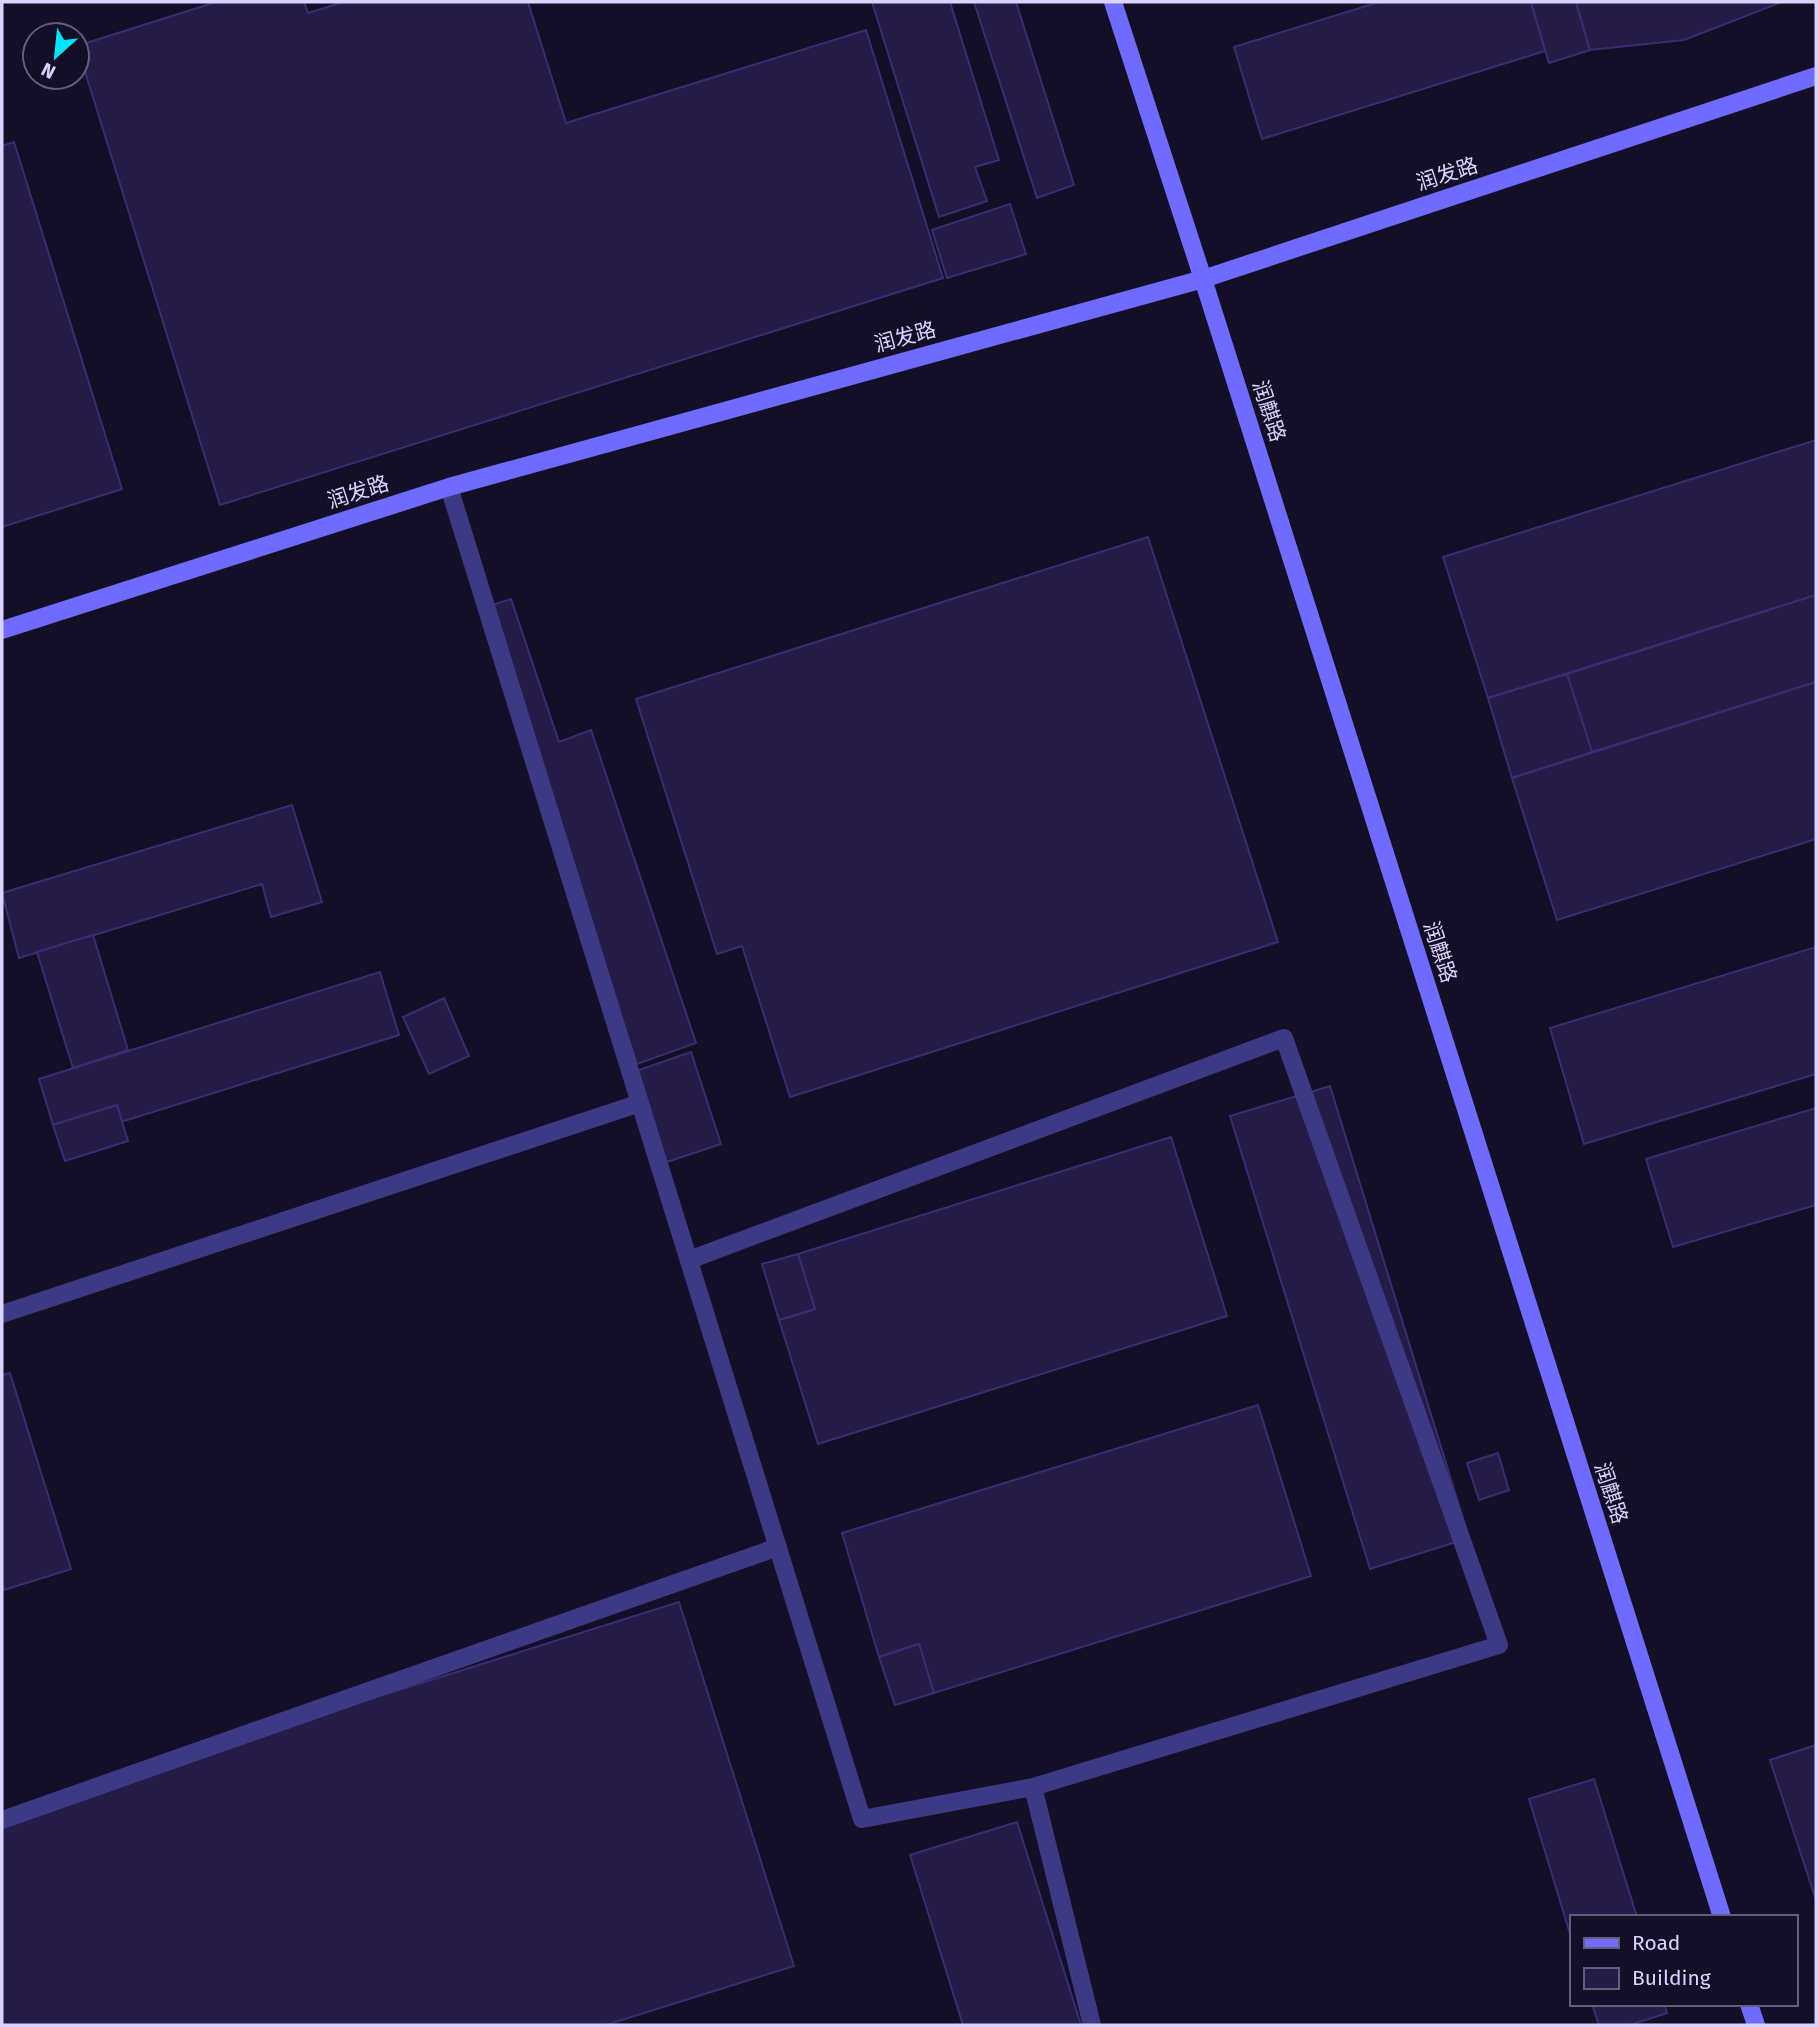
<svg xmlns="http://www.w3.org/2000/svg" width="1818" height="2027" viewBox="0 0 1818 2027" font-family="'Fira Sans','Noto Sans SC',sans-serif">
<rect width="100%" height="100%" fill="#130f26"/>
<!-- building -->
<g fill="#241b47" stroke="#3b2d73" stroke-width="2">
<polygon points="216,2 304,2 308,13 344,2 528,2 566,123 866,30 943,278 220,505 77,46"/>
<polygon points="872,2 950,2 999,160 975,167 987,201 939,217"/>
<polygon points="974,2 1016,2 1074,185 1037,198"/>
<polygon points="1379,2 1531,2 1545,51 1262,139 1234,47"/>
<polygon points="1531,2 1576,2 1590,50 1549,63"/>
<polygon points="1576,2 1782,2 1684,40 1590,50"/>
<polygon points="14,142 122,489 2,527 2,146"/>
<polygon points="1010,204 1026,254 947,278 932,230"/>
<polygon points="1816,440 1816,595 1488,698 1443,557"/>
<polygon points="1148,537 1278,942 790,1097 742,946 717,954 636,699"/>
<polygon points="1816,595 1816,682 1592,752 1567,674"/>
<polygon points="511,599 559,742 591,730 696,1043 637,1064 483,608"/>
<polygon points="1567,674 1592,752 1512,778 1488,698"/>
<polygon points="1816,682 1816,839 1557,920 1512,778"/>
<polygon points="292,805 322,902 271,917 262,884 19,958 2,893"/>
<polygon points="93,935 128,1050 73,1068 37,952"/>
<polygon points="1816,947 1816,1074 1584,1144 1550,1028"/>
<polygon points="380,972 399,1035 121,1122 117,1105 53,1125 39,1079"/>
<polygon points="444,998 469,1056 429,1074 403,1017"/>
<polygon points="691,1052 721,1144 664,1163 633,1072"/>
<polygon points="1330,1086 1469,1538 1370,1569 1230,1116"/>
<polygon points="117,1105 128,1141 65,1161 53,1125"/>
<polygon points="1816,1108 1816,1205 1673,1247 1646,1159"/>
<polygon points="1171,1137 1227,1316 818,1444 779,1320 815,1309 798,1254"/>
<polygon points="798,1254 815,1309 779,1320 762,1264"/>
<polygon points="10,1373 71,1569 4,1590 2,1583 2,1375"/>
<polygon points="1258,1405 1311,1576 934,1693 919,1644 879,1657 842,1533"/>
<polygon points="1498,1453 1509,1490 1479,1500 1467,1463"/>
<polygon points="679,1602 794,1966 606,2025 2,2025 2,1815"/>
<polygon points="919,1644 934,1693 895,1705 879,1657"/>
<polygon points="1816,1745 1816,1900 1770,1760"/>
<polygon points="1594,1779 1637,1917 1571,1917 1571,1937 1529,1799"/>
<polygon points="1017,1822 1081,2025 963,2025 910,1855"/>
<polygon points="1592,2004 1664,2004 1667,2013 1630,2025 1599,2025"/>
</g>
<g fill="none" stroke-linecap="round" stroke-linejoin="round">
<!-- lane -->
<g stroke="#3d3a85" stroke-width="18">
<polyline points="449,487 862,1819 1033,1787 1092,2025"/>
<polyline points="689,1260 1284,1038 1499,1645 1033,1787"/>
<polyline points="2,1314 640,1103"/>
<polyline points="2,1820 778,1547"/>
</g>
<!-- secondary -->
<g stroke="#6f6bff" stroke-width="18">
<polyline points="1113,2 1203,279 1722,1917"/>
<polyline points="2,630 449,487 1203,279 1816,76"/>
<polyline points="1749,2004 1756,2025"/>
</g>
</g>
<g text-anchor="middle" stroke-width="5" stroke-linejoin="round" paint-order="stroke">
<!-- street labels -->
<g font-size="21" fill="#d9d4ff" stroke="#130f26">
<text transform="translate(1447 174) rotate(-18)" y="7">润发路</text>
<text transform="translate(905 337) rotate(-15)" y="7">润发路</text>
<text transform="translate(1269 411) rotate(72)" y="7">润麒路</text>
<text transform="translate(358 492) rotate(-18)" y="7">润发路</text>
<text transform="translate(1440 952) rotate(72)" y="7">润麒路</text>
<text transform="translate(1611 1493) rotate(72)" y="7">润麒路</text>
</g>
</g>
<!-- border -->
<rect width="1818" height="2027" fill="none" stroke="#d9d4ff" stroke-width="7"/>
<!-- legend -->
<rect x="1570" y="1915" width="228" height="91" fill="#130f26" stroke="#625e7d" stroke-width="2"/>
<rect x="1584" y="1938" width="35" height="10" fill="#6f6bff" stroke="#625e7d" stroke-width="2"/>
<text x="1632" y="1950" font-size="21" fill="#d9d4ff">Road</text>
<rect x="1584" y="1968" width="35" height="21" fill="#241b47" stroke="#625e7d" stroke-width="2"/>
<text x="1632" y="1985" font-size="21" fill="#d9d4ff">Building</text>
<!-- north arrow -->
<g transform="translate(56 56) rotate(207)"><circle r="33" fill="#130f26" stroke="#625e7d" stroke-width="2"/>
<path d="M0-5L12 26L0 18L-12 26Z" fill="#00e5ff"/>
<text y="-10" font-size="19" font-weight="bold" text-anchor="middle" fill="#d9d4ff">N</text>
</g>
</svg>
